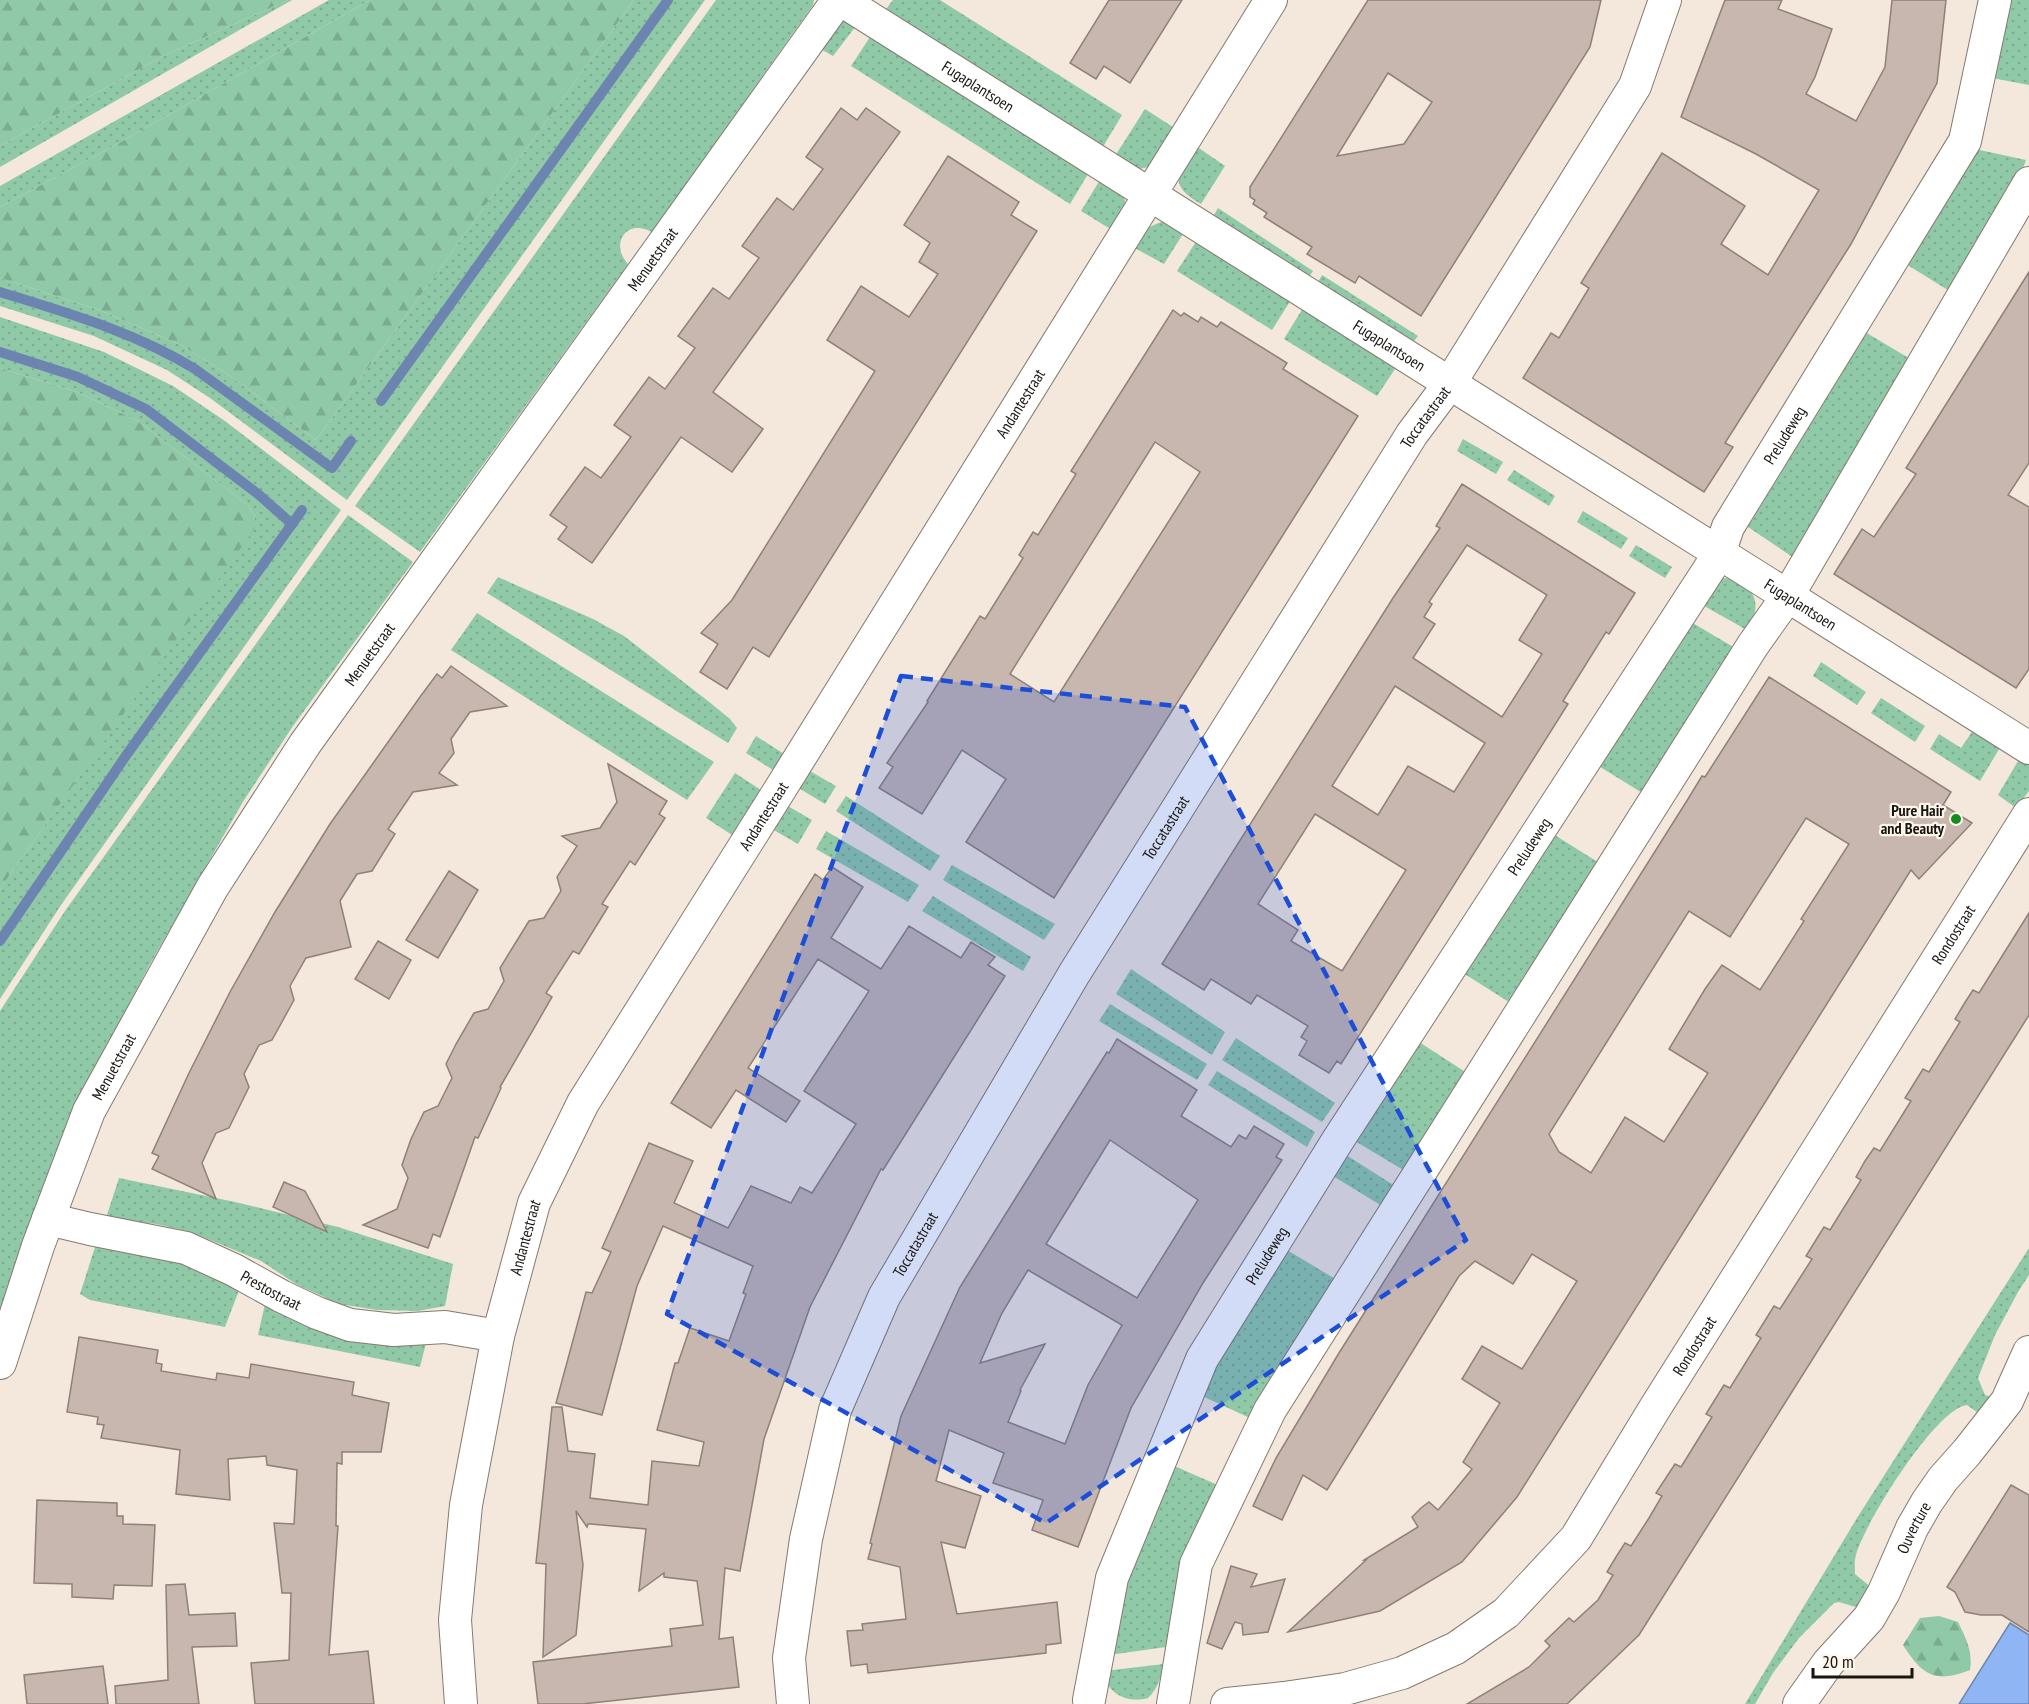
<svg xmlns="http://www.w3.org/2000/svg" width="2029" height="1704" viewBox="0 0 2029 1704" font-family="'PT Sans Narrow',sans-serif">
<defs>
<pattern id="grass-dots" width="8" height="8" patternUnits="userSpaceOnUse" patternTransform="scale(1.5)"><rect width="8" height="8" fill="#90c9a7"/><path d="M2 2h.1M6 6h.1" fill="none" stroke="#7cac8f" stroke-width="1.8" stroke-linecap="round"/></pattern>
<pattern id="forest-firs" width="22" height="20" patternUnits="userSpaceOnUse" patternTransform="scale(1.5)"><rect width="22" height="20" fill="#90c9a7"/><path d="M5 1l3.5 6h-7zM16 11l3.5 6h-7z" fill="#7cac8f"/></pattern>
</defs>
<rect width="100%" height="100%" fill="#f3e8db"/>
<!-- grass -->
<g fill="url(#grass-dots)">
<polygon points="288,0 292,0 0,167 0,146 163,56"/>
<polygon points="329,0 370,0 117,144 0,207 0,186"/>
<polygon points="634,0 705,0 347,500 210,398 167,370 94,336 0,306 0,278 102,311 181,345 229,375 316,440"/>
<path d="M716,0H814L813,5L652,232C627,218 609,243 628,264L420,552L355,506Z"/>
<polygon points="893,0 940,0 1122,115 1101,150 883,13"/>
<polygon points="2009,0 2029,0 2029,85 1992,78"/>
<polygon points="848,19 859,22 833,56 817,47 841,21"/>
<polygon points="874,31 1091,169 1070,204 851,66"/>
<path d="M1145,109L1176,129C1168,143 1158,172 1137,168C1130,167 1122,160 1115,156Z"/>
<path d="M1196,146L1225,166L1201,204C1166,183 1179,175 1196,146Z"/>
<polygon points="1975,149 2026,160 2021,173 1951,292 1906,264"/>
<polygon points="1103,175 1124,194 1125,207 1112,230 1081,211"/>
<polygon points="1218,208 1313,271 1306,281 1211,220"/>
<polygon points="1161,222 1166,222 1186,229 1164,264 1131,246 1147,228"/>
<polygon points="1199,237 1294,295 1272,330 1177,271"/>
<polygon points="1322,275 1418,336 1411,345 1316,286"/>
<polygon points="1303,308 1399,363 1377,396 1284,339"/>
<polygon points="0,317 104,352 173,386 225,421 341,510 61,905 0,999 0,889 254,528 255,517 249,506 138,421 77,392 0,368"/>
<polygon points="1865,332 1912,360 1794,558 1748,527"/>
<polygon points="1463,439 1503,462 1496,474 1457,451"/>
<polygon points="1514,470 1555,496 1549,506 1507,480"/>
<polygon points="1583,511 1628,538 1621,549 1577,522"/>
<polygon points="348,515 413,562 293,726 244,800 150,964 108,1044 0,1317 0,1011 65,911"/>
<polygon points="1636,545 1672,567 1665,578 1629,556"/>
<polygon points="498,577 593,619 624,636 708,701 730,719 737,728 728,743 487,593"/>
<path d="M1726,578C1743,580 1759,593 1755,612C1753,618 1748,624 1745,629L1699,603L1720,579Z"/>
<polygon points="477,613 714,762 687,800 451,650"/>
<polygon points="1691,622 1735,648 1644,794 1597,765"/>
<polygon points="1821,662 1866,692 1857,705 1813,676"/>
<polygon points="1881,698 1925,726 1915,742 1871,713"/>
<polygon points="1974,729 2001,746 1980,781 1930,749 1939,734 1961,748"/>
<polygon points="756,736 784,754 773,770 746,753"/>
<polygon points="2023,757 2029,765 2029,791 2016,808 1998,795 2018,761"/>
<polygon points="808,770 836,786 825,804 797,787"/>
<polygon points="735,773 761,790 732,835 706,818"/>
<polygon points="846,796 940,856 930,871 836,811"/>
<polygon points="786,805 812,820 798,844 772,829"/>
<polygon points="826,831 919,885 908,902 816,849"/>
<polygon points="1553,834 1601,864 1512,1004 1463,973"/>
<polygon points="952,865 1055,924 1044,940 943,880"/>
<polygon points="933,896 1031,957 1023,971 922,911"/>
<polygon points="1131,969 1225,1032 1212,1055 1116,994"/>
<polygon points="1110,1004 1207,1064 1197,1080 1099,1021"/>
<polygon points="1236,1038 1335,1103 1322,1122 1222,1060"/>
<polygon points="1419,1042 1467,1073 1405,1171 1355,1141"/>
<polygon points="1217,1071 1315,1132 1307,1147 1208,1085"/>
<polygon points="1346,1155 1395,1186 1382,1206 1333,1176"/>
<polygon points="119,1178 235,1202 338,1227 453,1264 445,1306 418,1311 377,1310 339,1304 296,1284 261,1261 191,1232 156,1224 106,1218"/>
<polygon points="96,1244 180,1255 241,1285 225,1327 90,1300 80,1294"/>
<path d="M2029,1248V1275L2018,1292L1995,1335L1978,1378L1985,1395L1995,1398L1981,1415L1967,1405C1936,1408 1864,1524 1856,1555C1854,1561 1855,1568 1855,1574L1873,1589L1862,1609L1839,1602L1834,1603L1799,1638L1773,1673L1755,1704H1745L1857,1518Z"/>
<polygon points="1287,1250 1337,1280 1252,1419 1202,1396 1220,1358"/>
<polygon points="265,1304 427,1339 420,1367 258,1335"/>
<polygon points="1172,1465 1220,1486 1184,1556 1166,1647 1109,1655 1123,1583"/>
<path d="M1164,1664C1161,1676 1158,1689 1148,1698C1127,1704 1105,1693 1104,1671Z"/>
</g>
<!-- forest -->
<g fill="url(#forest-firs)">
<polygon points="0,0 288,0 163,56 0,146"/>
<polygon points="370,0 634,0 316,440 229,375 181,345 102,311 0,278 0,207 117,144"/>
<polygon points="0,368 77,392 138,421 249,506 255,517 255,528 0,889"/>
<path d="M1939,1616L1958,1622C1966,1638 1973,1652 1970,1670C1935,1684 1922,1675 1903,1645L1920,1618Z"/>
</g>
<!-- water -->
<polygon fill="#90b5f4" stroke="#6c85b0" stroke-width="1.5" points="2010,1623 2029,1635 2029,1704 1959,1704"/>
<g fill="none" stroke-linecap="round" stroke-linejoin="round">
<!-- stream -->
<g stroke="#6c85b0" stroke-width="10">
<path d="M0,292C67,313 135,332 195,369L332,468L351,441"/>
<polyline points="0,352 78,377 146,409 258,494 292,524 125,757 0,941"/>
<polyline points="381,401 668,0"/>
<polyline points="292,524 302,510"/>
</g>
</g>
<!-- building -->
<g fill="#c7b7af" stroke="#8f8079" stroke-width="1.5" fill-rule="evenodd">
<polygon points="1109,0 1182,0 1130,83 1104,66 1096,79 1070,63"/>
<path d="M1368,0H1601L1590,47L1421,316L1359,276L1355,283L1307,254L1312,247L1264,217L1267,213L1253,204L1255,200L1250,197V187ZM1388,73L1432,102L1404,144L1337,156Z"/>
<polygon points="1725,0 1782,0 1778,9 1832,29 1815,77 1806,94 1856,121 1885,67 1892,0 1946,0 1937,83 1851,244 1725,443 1733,447 1704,492 1523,378 1551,333 1559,338 1589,288 1581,283 1662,153 1745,206 1721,244 1768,275 1819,190 1756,154 1681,117"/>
<polygon points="841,108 857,120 866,108 900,132 713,392 763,429 732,472 681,437 592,563 558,539 567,527 550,515 585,467 601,478 631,437 614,425 649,377 665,389 695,348 678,336 713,288 729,299 759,258 742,246 777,198 793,210 823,169 806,157"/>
<polygon points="948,156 1019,202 1011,215 1037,231 769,657 753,647 727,689 700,672 718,644 701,633 732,600 875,371 827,340 861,286 909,317 938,274 919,262 930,243 904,225"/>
<polygon points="2029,272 2029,463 2008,495 2029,507 2029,669 2016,688 1834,574 1862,529 1874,537 1916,474 1906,468"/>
<path d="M1173,310L1181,316L1184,313L1198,322L1201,317L1217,327L1221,322L1287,363L1283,369L1358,416L1054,898L966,842L1006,779L962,750L922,814L879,788L893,767L887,763L928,702L927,701L980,616L985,619L1023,558L1019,555L1033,532L1038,535L1076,474L1071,471ZM1155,442L1200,472L1054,702L1010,674Z"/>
<path d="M1462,484L1635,593L1609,634L1606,632L1563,701L1568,704L1341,1064L1337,1061L1329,1073L1299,1055L1307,1041L1301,1037L1308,1026L1257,995L1251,1004L1211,979L1204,990L1162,964L1393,598L1440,528L1436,526ZM1467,545L1547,595L1519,640L1542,654L1502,717L1413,658L1435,624L1424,617L1432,604L1429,602ZM1395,686L1485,743L1454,792L1408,766L1378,815L1332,786ZM1315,814L1406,870L1342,971L1291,941L1298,930L1258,904Z"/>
<polygon points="451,666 507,706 470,712 451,739 454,753 439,773 457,785 413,792 388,829 395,834 372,871 357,874 340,901 351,947 306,958 290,986 294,1000 272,1040 259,1045 244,1074 249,1087 229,1128 216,1133 202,1163 216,1199 152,1169 159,1156 152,1153 189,1073 230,992 275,912 330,824 420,697 437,674 442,678"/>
<path d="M1769,677L1951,792L1943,805L1972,823L1919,879L1911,870L1517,1497L1462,1562L1380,1611L1288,1632L1366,1560H1364L1418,1527L1412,1517L1421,1508L1429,1502L1438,1510L1455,1490L1472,1469L1463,1462L1500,1403L1462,1379L1482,1346L1522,1369L1577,1281L1532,1254L1513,1284L1475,1261L1459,1276L1327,1490L1303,1475L1282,1520L1253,1506L1276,1458L1339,1353L1688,799L1702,776L1705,777ZM1806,818L1849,844L1801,919L1804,921L1760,990L1722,965L1705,989L1669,1049L1708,1073L1664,1142L1625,1117L1591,1173L1559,1152L1549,1134L1689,911L1730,937Z"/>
<polygon points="608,764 667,801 659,814 665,818 635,865 630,861 602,904 608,907 579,954 573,951 546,993 552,997 500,1087 501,1088 478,1138 475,1137 440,1237 433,1234 428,1248 363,1225 397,1209 408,1178 402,1165 411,1139 424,1112 438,1106 452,1078 446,1064 456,1044 474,1013 488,1009 504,981 500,968 529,921 544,918 561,891 557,877 577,846 562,836 600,828 617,802"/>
<polygon points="832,867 863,887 831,938 881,969 909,926 961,958 971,942 995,957 988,965 1005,976 883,1170 881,1169 810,1307 764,1439 740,1571 725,1568 719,1639 733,1637 739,1687 582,1704 538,1704 533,1662 672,1646 670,1629 703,1625 697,1581 664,1577 664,1573 639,1591 646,1529 591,1524 588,1524 587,1527 576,1511 583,1565 576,1635 543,1657 546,1564 536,1563 552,1407 562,1407 568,1451 595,1454 590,1498 648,1505 652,1461 699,1466 704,1442 657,1430 675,1363 678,1363 690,1328 729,1341 746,1294 743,1293 753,1266 663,1226 637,1286 602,1415 556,1403 586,1292 592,1293 611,1252 602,1248 649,1143 693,1161 674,1203 728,1228 751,1186 791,1203 800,1187 812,1193 856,1124 804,1091 869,991 818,959 748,1068 800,1101 786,1122 736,1090 711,1128 671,1103 815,874 823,880"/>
<polygon points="449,871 478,890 438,958 406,940"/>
<polygon points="2029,913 2029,1015 1639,1635 1567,1704 1467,1704 1529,1667 1550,1646 1545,1641 1569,1618 1574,1622 1598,1600 1613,1575 1607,1572 1616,1557 1625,1543 1631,1546 1649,1518 1662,1496 1656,1493 1675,1464 1681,1467 1694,1446 1712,1417 1706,1414 1724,1385 1730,1388 1761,1338 1756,1335 1766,1319 1774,1306 1780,1309 1812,1259 1806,1256 1824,1227 1830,1230 1861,1180 1856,1177 1865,1161 1874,1148 1880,1151 1911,1101 1905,1098 1923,1069 1929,1072 1960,1022 1955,1019 1964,1004 1973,990 1979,993"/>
<polygon points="378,941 411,960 389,999 355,979"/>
<path d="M1117,1039L1197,1090L1181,1116L1231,1147L1239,1135L1246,1139L1254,1126L1284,1144L1276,1157L1282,1160L1203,1283L1131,1408L1078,1547L1032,1530L1043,1500L993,1483L1004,1453L949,1430L936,1481L981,1496L965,1548L941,1542L957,1614L1057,1602L1061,1643L1046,1645V1653L868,1673L867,1664L851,1666L847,1631L863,1630L862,1624L906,1619L900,1567L868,1559L872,1544L870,1543L901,1416L960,1287L1107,1052L1109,1053ZM1110,1140L1198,1200L1137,1298L1046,1244ZM1028,1270L1122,1325L1088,1385L1065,1444L1008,1422L1021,1391L1020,1390L1045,1344L980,1363L1002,1313Z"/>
<polygon points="284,1182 305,1191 327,1232 273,1207"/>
<polygon points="79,1337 158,1350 156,1363 162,1364 161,1371 216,1380 217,1373 249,1378 251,1364 354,1382 352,1395 389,1403 381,1452 342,1452 342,1464 337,1463 336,1526 338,1526 329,1655 368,1651 374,1704 255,1704 251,1663 289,1660 291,1593 282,1593 274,1523 294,1524 297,1470 267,1465 266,1456 228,1459 230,1500 176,1494 180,1450 101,1438 104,1425 97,1424 98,1417 67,1412"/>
<polygon points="2011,1485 2029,1495 2029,1632 2002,1615 1981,1615 1965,1612 1955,1592 1947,1587"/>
<polygon points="37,1500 117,1503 117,1516 123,1516 123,1524 155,1525 152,1586 114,1585 113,1599 72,1597 72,1584 34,1583"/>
<polygon points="1231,1566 1257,1574 1251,1587 1285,1579 1268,1632 1243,1635 1242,1624 1235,1622 1222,1649 1207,1643"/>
<polygon points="185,1584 189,1615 235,1613 237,1646 192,1647 199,1704 116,1704 115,1686 168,1680 166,1585"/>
<polygon points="103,1666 108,1704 27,1704 24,1675"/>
</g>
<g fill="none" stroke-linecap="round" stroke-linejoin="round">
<!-- minor casing -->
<g stroke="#847a6e" stroke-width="34">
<g id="minor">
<path id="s1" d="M841,0L2029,748"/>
<path id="s2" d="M48,1219L90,1229L186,1248L234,1270L281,1296L317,1313L350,1325L394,1330L445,1327L498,1336"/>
<path id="s3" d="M0,1363L38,1246L89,1111L212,888L305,744L838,0"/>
<path id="s4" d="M1089,1700L1112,1578L1202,1359L1338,1140L1719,554L1728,527L1965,141L1995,0"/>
<path id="s5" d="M461,1704L455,1620L466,1505L498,1336L534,1203L583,1103L779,791L1271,0"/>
<path id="s6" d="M793,1704L789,1658L806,1539L835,1410L884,1297L1074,974L1412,434L1450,383L1635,86L1665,0"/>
<polyline points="1173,1704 1196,1564 1270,1410 1753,645 1787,597 2029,183"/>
<path id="s7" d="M1227,1704L1284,1698L1345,1689L1402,1673L1456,1648L1506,1613L1576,1538L1655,1408L2029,814"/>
<path id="s8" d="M1799,1704L1828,1663L1869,1618L1884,1592L1912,1528L1927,1502L1943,1479L1967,1452L2007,1401L2029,1352"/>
</g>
</g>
<!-- minor -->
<use href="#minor" stroke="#fff" stroke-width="32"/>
</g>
<!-- marked area -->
<path fill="#1d4ed8" fill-opacity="0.2" stroke="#1d4ed8" stroke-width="4.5" stroke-dasharray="12 8" stroke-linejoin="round" d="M901,676L1185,707L1466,1240L1046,1523L667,1314Z"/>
<!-- markers -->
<circle fill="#118f1c" stroke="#fff6eb" stroke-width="2" cx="1956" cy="819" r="6"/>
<g text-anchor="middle" stroke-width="4.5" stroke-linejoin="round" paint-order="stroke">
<!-- street labels -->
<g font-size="16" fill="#191510" stroke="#fff6eb">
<text dy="6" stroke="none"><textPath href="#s1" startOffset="162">Fugaplantsoen</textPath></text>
<text dy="6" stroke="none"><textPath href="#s3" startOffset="1290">Menuetstraat</textPath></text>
<text dy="6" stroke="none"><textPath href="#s1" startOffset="648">Fugaplantsoen</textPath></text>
<text dy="6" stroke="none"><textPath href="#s5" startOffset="1446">Andantestraat</textPath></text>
<text dy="6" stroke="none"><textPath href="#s6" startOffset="1455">Toccatastraat</textPath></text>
<text dy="6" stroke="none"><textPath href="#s4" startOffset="1454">Preludeweg</textPath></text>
<text dy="6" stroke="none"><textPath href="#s1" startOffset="1134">Fugaplantsoen</textPath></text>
<text dy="6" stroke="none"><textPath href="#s3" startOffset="804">Menuetstraat</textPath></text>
<text dy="6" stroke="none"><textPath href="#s5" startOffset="960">Andantestraat</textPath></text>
<text dy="6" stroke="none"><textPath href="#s6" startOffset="969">Toccatastraat</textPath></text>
<text dy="6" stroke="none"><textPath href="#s4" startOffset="969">Preludeweg</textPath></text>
<text dy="6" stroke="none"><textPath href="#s7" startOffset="1113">Rondostraat</textPath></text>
<text dy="6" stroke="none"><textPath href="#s3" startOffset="318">Menuetstraat</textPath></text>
<text dy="6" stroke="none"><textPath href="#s5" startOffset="474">Andantestraat</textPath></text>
<text dy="6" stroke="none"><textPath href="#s6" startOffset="483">Toccatastraat</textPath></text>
<text dy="6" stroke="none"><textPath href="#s4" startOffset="483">Preludeweg</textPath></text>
<text dy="6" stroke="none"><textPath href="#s2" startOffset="236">Prestostraat</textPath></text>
<text dy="6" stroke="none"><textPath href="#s7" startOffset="627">Rondostraat</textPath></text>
<text dy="6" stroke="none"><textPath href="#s8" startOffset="212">Ouverture</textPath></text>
</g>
<!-- poi labels -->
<g font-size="16" font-weight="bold" fill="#191510" stroke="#fff6eb" text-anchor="end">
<text x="1944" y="816">Pure Hair<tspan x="1944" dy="18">and Beauty</tspan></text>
</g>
</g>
<!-- scale -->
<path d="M1813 1668v9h99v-9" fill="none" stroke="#191510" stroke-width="3"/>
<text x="1822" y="1668" font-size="18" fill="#191510" stroke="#fff6eb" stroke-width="4.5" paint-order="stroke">20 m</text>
</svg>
